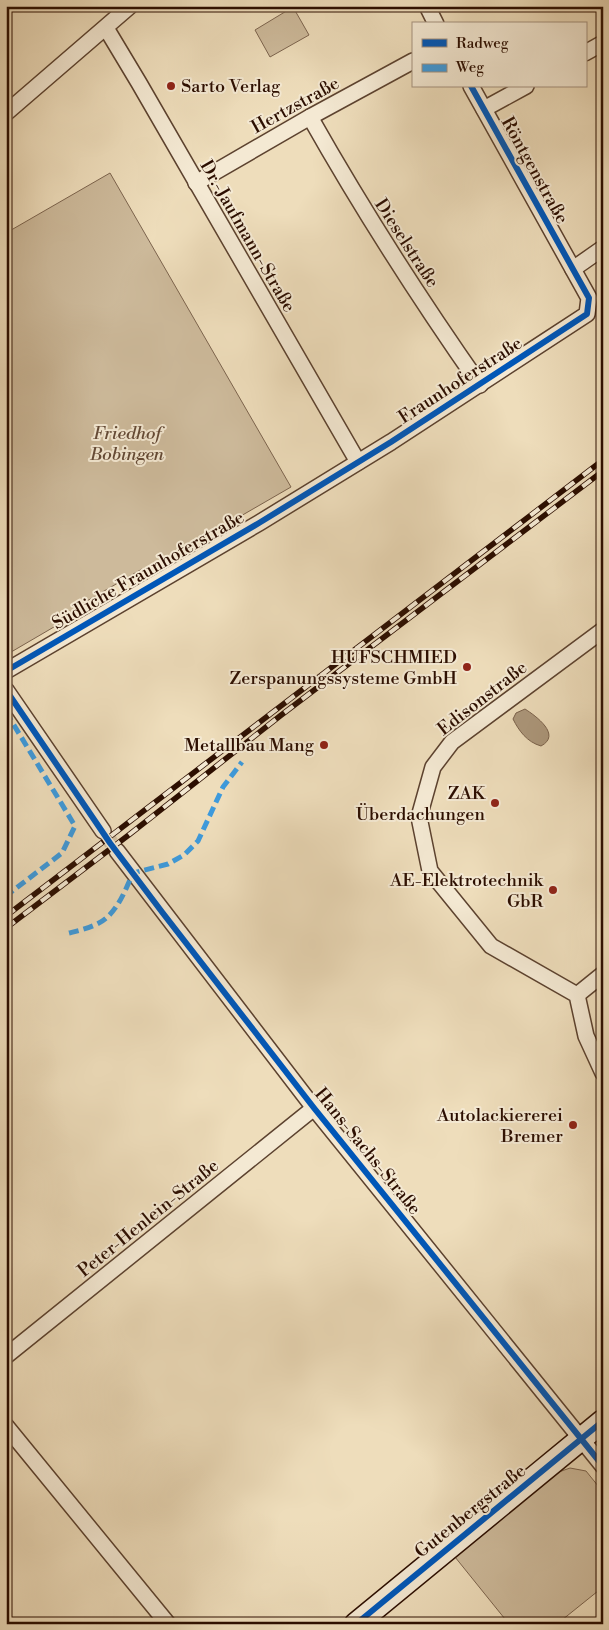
<svg xmlns="http://www.w3.org/2000/svg" width="609" height="1630" viewBox="0 0 609 1630" font-family="'Libre Bodoni',serif">
<rect width="100%" height="100%" fill="#edb"/>
<filter id="stains"><feTurbulence type="fractalNoise" baseFrequency=".004" numOctaves="4"/><feColorMatrix values="0 0 0 0 .2 0 0 0 0 .09 0 0 0 0 .02 0 0 0 .5 -.17"/></filter>
<radialGradient id="worn" r=".72"><stop offset=".6" stop-color="#630" stop-opacity="0"/><stop offset="1" stop-color="#630" stop-opacity=".3"/></radialGradient>
<!-- green -->
<g fill="#cdba9b" stroke="#7c644e">
<polygon points="293,7 309,35 270,57 255,30"/>
<polygon points="110,173 291,487 144,572 142,569 80,605 83,610 6,655 6,233"/>
<polygon points="570,1468 586,1471 603,1492 603,1587 557,1624 509,1624 455,1557 556,1473"/>
</g>
<!-- water -->
<path fill="#ac977b" stroke="#79604a" d="M525,709C536,716 562,735 541,746C527,742 519,731 513,719L516,713Z"/>
<g fill="none" stroke-linecap="round" stroke-linejoin="round">
<!-- street-tunnel -->
<polyline stroke="#d1be9f" stroke-width="15" stroke-dasharray="15 8" stroke-linecap="butt" points="103,831 117,851"/>
<!-- street casing -->
<g stroke="#5c422f" stroke-width="18">
<g id="street">
<polyline points="427,6 436,24"/>
<polyline points="106,28 139,83 358,462"/>
<polyline points="585,53 603,43"/>
<polyline points="484,109 526,86"/>
<polyline points="6,113 130,6"/>
<path d="M310,117C362,209 419,298 480,385"/>
<polyline points="196,183 310,117 413,61"/>
<polyline points="573,269 603,248"/>
<polyline points="603,630 452,742 433,767 419,817 430,871 491,946 577,995 586,1036 603,1073"/>
<polyline points="6,671 259,523 391,442 587,314 589,298 471,86"/>
<polyline points="6,690 103,831"/>
<polyline points="117,851 314,1108 603,1466"/>
<polyline points="577,995 603,974"/>
<polyline points="6,1356 314,1108"/>
<polyline points="6,1426 168,1624"/>
</g>
</g>
<!-- secondary casing -->
<g stroke="#2c0e00" stroke-width="25">
<polyline id="secondary" points="356,1624 603,1421"/>
</g>
<!-- street -->
<use href="#street" stroke="#f4e9d3" stroke-width="15"/>
<!-- secondary -->
<use href="#secondary" stroke="#f4e9d3" stroke-width="22"/>
<!-- rail casing -->
<g stroke="#2c0e00" stroke-width="5.5">
<g id="rail">
<polyline points="6,916 603,460"/>
<polyline points="6,928 130,834 280,716 603,471"/>
</g>
</g>
<!-- rail -->
<use href="#rail" stroke="#f4e9d3" stroke-width="4" stroke-dasharray="11" stroke-linecap="butt"/>
<!-- quiet -->
<g stroke="#3d9adc" stroke-width="5" stroke-dasharray="10 5" stroke-linecap="butt">
<polyline points="6,712 75,826 62,853 6,896"/>
<path d="M69,933C77,931 86,929 95,925C116,916 124,893 133,873L168,864L184,855L198,841L223,787L242,762"/>
</g>
<!-- cycleway casing -->
<g stroke="#f4e9d3" stroke-width="9">
<g id="cycleway">
<polyline points="6,671 259,523 391,442 587,314 589,298 471,86"/>
<polyline points="6,690 110,843 162,912 314,1108 603,1466"/>
<polyline points="356,1624 603,1421"/>
</g>
</g>
<!-- cycleway -->
<use href="#cycleway" stroke="#0057b8" stroke-width="6"/>
</g>
<!-- markers -->
<g fill="#8f2418" stroke="#f4e9d3" stroke-width="2">
<circle cx="171" cy="86" r="5"/>
<circle cx="467" cy="667" r="5"/>
<circle cx="324" cy="745" r="5"/>
<circle cx="495" cy="803" r="5"/>
<circle cx="553" cy="890" r="5"/>
<circle cx="573" cy="1125" r="5"/>
</g>
<g text-anchor="middle" stroke-width="4" stroke-linejoin="round" paint-order="stroke">
<!-- poi labels -->
<g font-size="18" fill="#2c0e00" stroke="#f4e9d3" text-anchor="end">
<text x="181" y="92" text-anchor="start">Sarto Verlag</text>
<text x="457" y="663">HUFSCHMIED<tspan x="457" dy="21">Zerspanungssysteme GmbH</tspan></text>
<text x="314" y="751">Metallbau Mang</text>
<text x="485" y="799">ZAK<tspan x="485" dy="21">Überdachungen</tspan></text>
<text x="543" y="886">AE-Elektrotechnik<tspan x="543" dy="21">GbR</tspan></text>
<text x="563" y="1121">Autolackiererei<tspan x="563" dy="21">Bremer</tspan></text>
</g>
<!-- street labels -->
<g font-size="18" fill="#2c0e00" stroke="#f4e9d3">
<text transform="translate(295 105) rotate(-29)" y="6">Hertzstraße</text>
<text transform="translate(535 170) rotate(61)" y="6">Röntgenstraße</text>
<text transform="translate(248 236) rotate(60)" y="6">Dr.-Jaufmann-Straße</text>
<text transform="translate(407 243) rotate(57)" y="6">Dieselstraße</text>
<text transform="translate(460 380) rotate(-33)" y="6">Fraunhoferstraße</text>
<text transform="translate(148 570) rotate(-30)" y="6">Südliche Fraunhoferstraße</text>
<text transform="translate(482 698) rotate(-38)" y="6">Edisonstraße</text>
<text transform="translate(368 1151) rotate(51)" y="6">Hans-Sachs-Straße</text>
<text transform="translate(148 1218) rotate(-39)" y="6">Peter-Henlein-Straße</text>
<text transform="translate(470 1511) rotate(-39)" y="6">Gutenbergstraße</text>
</g>
<!-- park labels -->
<g font-size="18" font-style="italic" fill="#644a36" stroke="#f4e9d3">
<text x="127" y="439">Friedhof<tspan x="127" dy="21">Bobingen</tspan></text>
</g>
</g>
<!-- margin -->
<rect width="609" height="1630" fill="none" stroke="#edb" stroke-width="25"/>
<rect x="8" y="8" width="594" height="1615" fill="none" stroke="#2c0e00" stroke-width="2.5"/>
<rect x="12" y="12" width="584" height="1605" fill="none" stroke="#2c0e00"/>
<!-- legend -->
<rect x="412" y="22" width="175" height="65" fill="#f4e9d3" stroke="#a4917f"/>
<rect x="422" y="39" width="25" height="8" fill="#0057b8" stroke="#a4917f"/>
<text x="456" y="48" font-size="15" fill="#2c0e00">Radweg</text>
<rect x="422" y="64" width="25" height="8" fill="#3d9adc" stroke="#a4917f"/>
<text x="456" y="72" font-size="15" fill="#2c0e00">Weg</text>
<rect width="100%" height="100%" filter="url(#stains)"/>
<rect width="100%" height="100%" fill="url(#worn)"/>
</svg>
